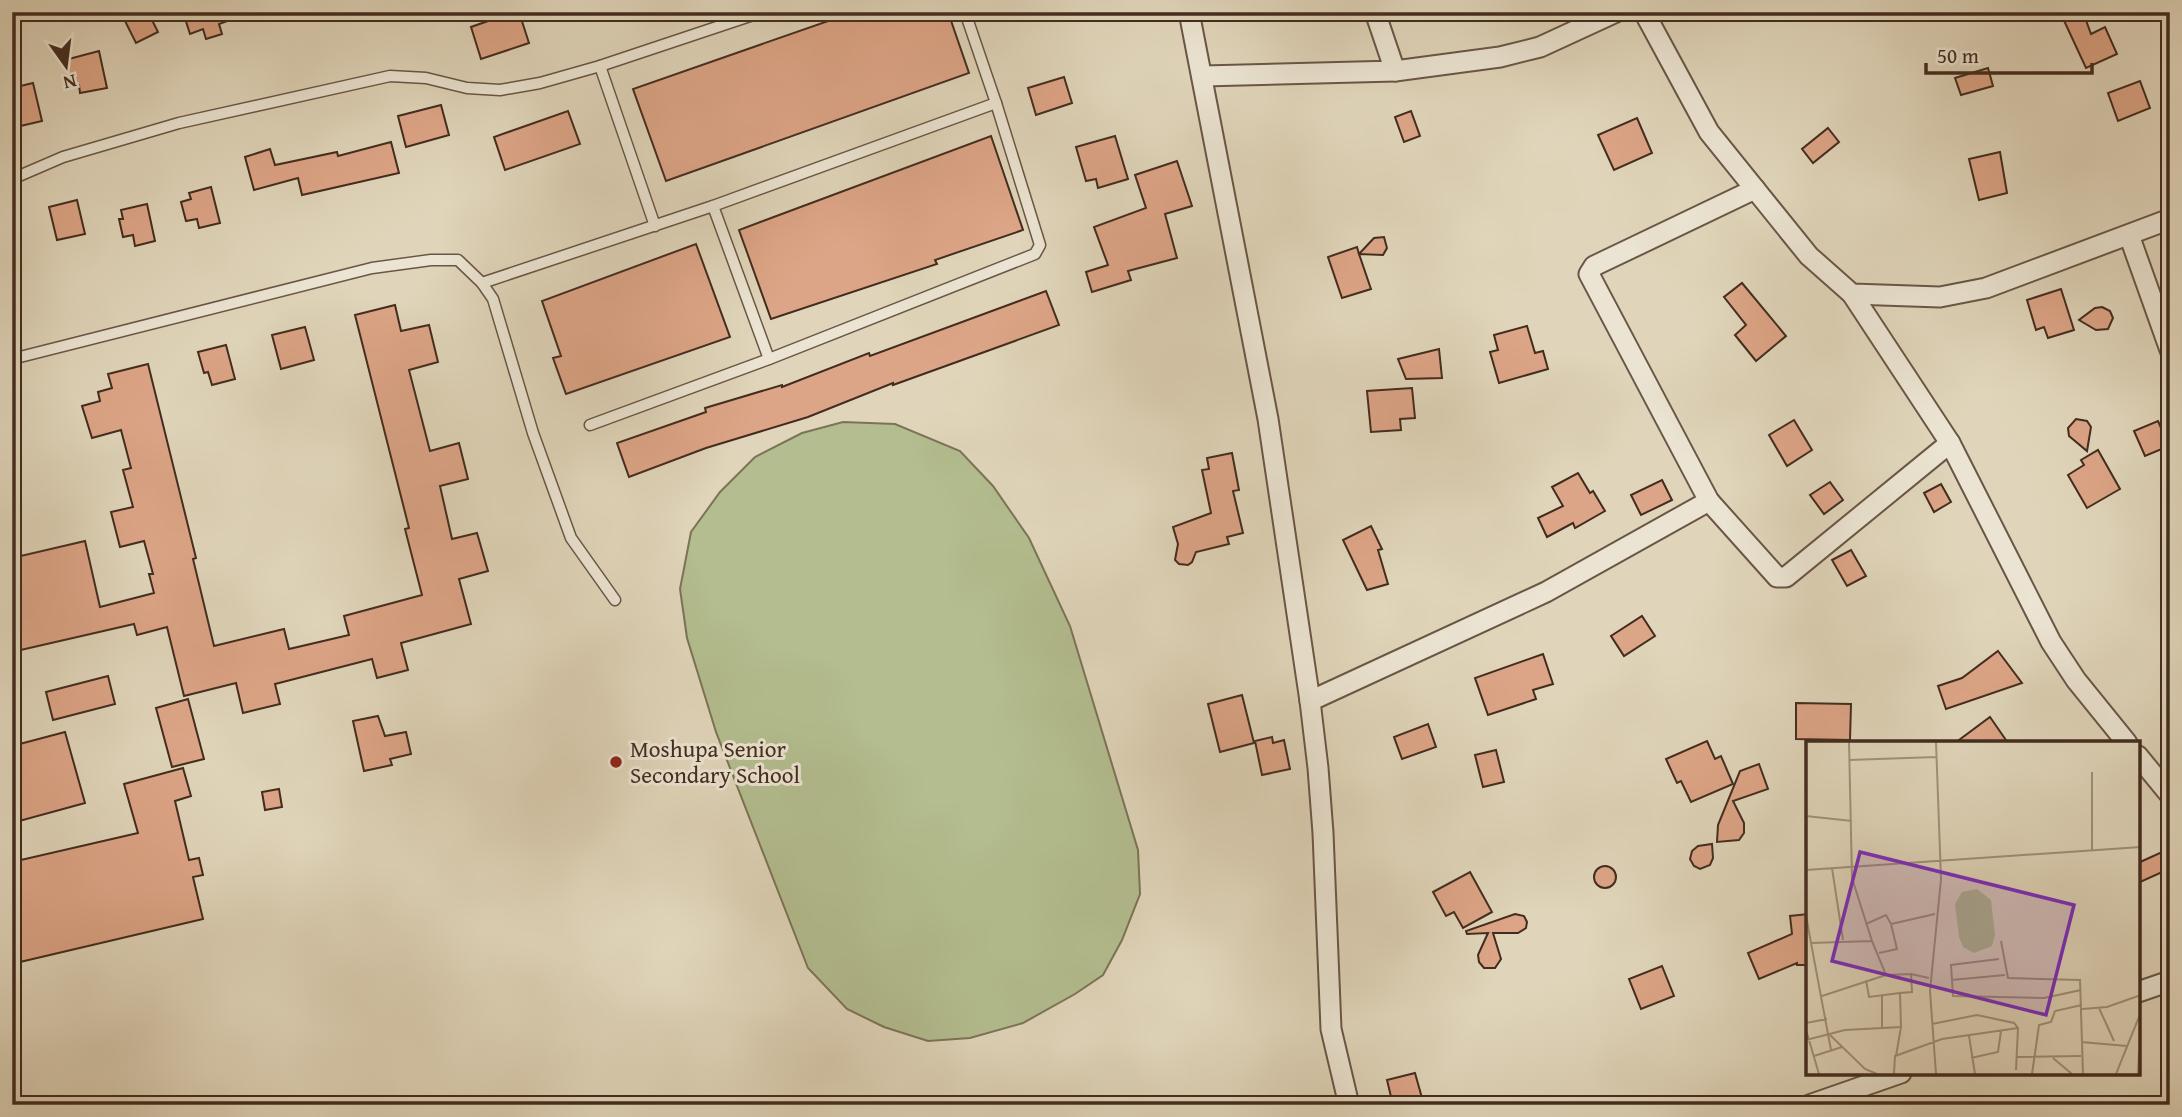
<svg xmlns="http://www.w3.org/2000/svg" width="2182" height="1117" viewBox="0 0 2182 1117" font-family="'Gentium Book Plus',serif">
<rect width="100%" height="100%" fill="#e0d5ba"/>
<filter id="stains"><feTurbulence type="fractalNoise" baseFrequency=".00286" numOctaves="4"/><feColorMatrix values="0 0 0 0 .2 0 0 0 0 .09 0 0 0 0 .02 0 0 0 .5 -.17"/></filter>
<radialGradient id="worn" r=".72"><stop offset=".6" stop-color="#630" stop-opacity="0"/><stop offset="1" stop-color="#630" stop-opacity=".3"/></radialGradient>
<!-- green -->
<polygon fill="#b3bd8f" stroke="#7b7457" stroke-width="2" points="843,422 895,424 960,451 993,486 1029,538 1070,626 1138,850 1140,894 1122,940 1103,975 1075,994 1023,1023 970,1038 928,1041 884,1027 847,1009 808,968 716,732 687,638 680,589 691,532 720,492 755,457 802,433"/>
<!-- building -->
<g fill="#dda587" stroke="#432c1f" stroke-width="2">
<polygon points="143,12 148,12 158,32 136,43 125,21"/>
<polygon points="183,12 243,12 244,15 219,24 222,34 206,39 203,29 190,34"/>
<polygon points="514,12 519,12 529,43 481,59 471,27"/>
<polygon points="854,12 948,12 969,73 666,181 633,89"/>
<polygon points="2060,12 2083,12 2091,34 2105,27 2117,54 2086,68"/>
<polygon points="99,51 107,88 80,93 79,85 70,86 65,60"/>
<polygon points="1988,68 1993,86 1961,95 1955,78"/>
<polygon points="1064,77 1072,103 1036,115 1028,88"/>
<polygon points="2140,81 2150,108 2118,121 2108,93"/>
<polygon points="33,83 42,121 12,128 12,88"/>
<polygon points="441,105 449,135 406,147 398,116"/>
<polygon points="568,111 580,144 505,170 494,137"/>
<polygon points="1411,111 1420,136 1404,142 1395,117"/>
<polygon points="1637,118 1652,153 1614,170 1598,135"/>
<polygon points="1828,128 1839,142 1813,163 1802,149"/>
<polygon points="991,136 1023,230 935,260 937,264 771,319 739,230"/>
<polygon points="1115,136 1128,179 1098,188 1096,179 1086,181 1076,147"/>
<polygon points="391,142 399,173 302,195 298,178 254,190 245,157 270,149 275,165 337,152 338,156"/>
<polygon points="2000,152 2007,193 1979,200 1969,159"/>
<polygon points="1177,161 1192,206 1165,214 1177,258 1128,271 1131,280 1092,292 1086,272 1108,265 1094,227 1146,208 1135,175"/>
<polygon points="211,187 220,223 199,228 197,219 186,221 181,202 191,199 189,193"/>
<polygon points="77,200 85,234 57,240 49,207"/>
<polygon points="147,204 155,241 135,246 133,235 123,237 119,219 123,219 121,210"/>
<polygon points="1384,237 1387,248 1383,255 1359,254 1371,289 1342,298 1328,257 1357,247 1359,254 1374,238"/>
<polygon points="696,244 730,337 566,394 553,358 561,356 542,301"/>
<polygon points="1742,283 1786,336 1756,361 1735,335 1746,325 1724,297"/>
<polygon points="2061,289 2074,330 2048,338 2044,327 2036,330 2027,300"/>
<polygon points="1046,291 1059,325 893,385 893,383 808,417 706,448 629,477 617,443 706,412 705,408 782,385 782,387 869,353 870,356"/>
<polygon points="395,305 401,331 429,325 438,362 409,370 430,451 459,443 468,479 440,486 452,539 477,533 488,571 459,579 471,624 401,643 408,670 377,678 372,659 275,684 280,704 243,713 236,683 184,696 167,627 137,635 134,624 12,652 12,558 85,541 100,607 154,593 149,574 153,574 144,541 120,547 111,512 133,507 123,470 131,468 121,430 92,438 82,406 100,401 98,392 112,388 108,374 148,364 196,558 193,559 214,646 284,629 289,649 349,635 344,616 422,595 405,529 409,528 355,315"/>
<polygon points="2102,307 2110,311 2113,318 2108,329 2096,330 2079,320 2095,308"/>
<polygon points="1527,326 1535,353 1543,351 1548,369 1499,383 1490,352 1498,350 1494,335"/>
<polygon points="305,327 314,360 281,369 272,335"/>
<polygon points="226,345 235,379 212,385 208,372 204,373 198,352"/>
<polygon points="1439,349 1442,378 1406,379 1398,359"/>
<polygon points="1412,388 1415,418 1400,419 1401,430 1371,432 1367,391"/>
<polygon points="2076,419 2087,421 2091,427 2087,451 2069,436 2068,428"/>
<polygon points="1794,420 1812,450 1787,466 1769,435"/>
<polygon points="2158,421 2169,446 2145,456 2134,431"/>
<polygon points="2098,450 2120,489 2087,508 2068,475 2084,465 2081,460"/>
<polygon points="1232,453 1239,490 1233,491 1243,533 1227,537 1229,544 1196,552 1192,562 1188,565 1179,564 1175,560 1178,544 1173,527 1211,513 1202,470 1209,469 1207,458"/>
<polygon points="1578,473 1590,493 1593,491 1605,511 1575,528 1573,523 1547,537 1538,518 1563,506 1552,487"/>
<polygon points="1662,480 1672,500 1641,515 1631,495"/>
<polygon points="1830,482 1843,500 1824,514 1810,495"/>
<polygon points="1941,484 1951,502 1934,512 1924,493"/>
<polygon points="1371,526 1382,549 1378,550 1388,584 1367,590 1343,540"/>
<polygon points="1851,550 1866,576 1847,586 1832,560"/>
<polygon points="1642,616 1655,636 1624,656 1611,636"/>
<polygon points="1998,651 2022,683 1946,709 1938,686 1962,678"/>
<polygon points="1543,654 1553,684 1533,690 1536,699 1488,715 1475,678"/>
<polygon points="108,676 115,704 53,720 46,692"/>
<polygon points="1242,695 1254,743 1220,752 1208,704"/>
<polygon points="188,699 204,759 172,767 156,708"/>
<polygon points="1796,703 1851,704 1850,740 1796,739"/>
<polygon points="378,716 385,736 406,732 411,754 390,759 392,765 364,771 353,721"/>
<polygon points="1990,717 2008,743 1955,743"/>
<polygon points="1428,724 1436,747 1402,759 1394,737"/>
<polygon points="65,732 85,803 12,823 12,746"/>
<polygon points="1272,737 1273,743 1284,740 1290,769 1262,775 1255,741"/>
<polygon points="1707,741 1715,759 1721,756 1733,784 1691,802 1681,781 1677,783 1666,759"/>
<polygon points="1496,750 1504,782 1483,787 1475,755"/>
<polygon points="1759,764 1768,789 1733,801 1744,823 1744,833 1739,840 1717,842 1718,825 1740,771"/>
<polygon points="183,768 191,796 175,801 189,860 199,858 203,875 193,877 203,919 20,962 12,930 12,862 138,833 124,784"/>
<polygon points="279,789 282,807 265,810 262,792"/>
<polygon points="1712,844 1713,858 1710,865 1700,869 1694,866 1690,859 1692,851 1698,846"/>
<polygon points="2162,852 2169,869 2138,883 2138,863"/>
<circle cx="1605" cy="877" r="11"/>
<polygon points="1470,872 1492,912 1463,928 1454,912 1446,916 1433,892"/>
<polygon points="1515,914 1524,916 1527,922 1526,928 1518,933 1493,933 1501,959 1495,968 1484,968 1479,962 1478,955 1488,933 1467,934 1466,931"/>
<polygon points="1808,914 1808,965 1797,965 1797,963 1759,979 1748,953 1792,934 1790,916"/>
<polygon points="1662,966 1674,996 1641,1009 1629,979"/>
<polygon points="1415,1073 1422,1098 1393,1105 1387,1080"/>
</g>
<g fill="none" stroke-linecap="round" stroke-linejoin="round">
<!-- service casing -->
<g stroke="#6a5646" stroke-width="13">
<g id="service">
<polyline points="600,66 655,226"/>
<polyline points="12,179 63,157 179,123 390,76 426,78 467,88 500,90 540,83 600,66 762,12"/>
<polyline points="713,206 769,359"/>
<polyline points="482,283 713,206 996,103"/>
<polyline points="12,359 372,268 431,260 458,260 482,283 493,299 533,433 571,538 615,600"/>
<polyline points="590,425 769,359 1035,254 1040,245 996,103 965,12"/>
</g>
</g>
<!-- minor casing -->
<g stroke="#6a5646" stroke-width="23">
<g id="minor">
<polyline points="1189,12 1268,419 1310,701 1318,768 1323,833 1331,1029 1349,1105"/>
<polyline points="1644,12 1709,132 1809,256 1852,294 1940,297 1986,288 2170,219"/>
<polyline points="1395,71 1500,57 1540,47 1616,12"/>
<polyline points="1203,76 1395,71 1375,12"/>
<polyline points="2129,235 2170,350"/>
<polyline points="1852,294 1950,443 2051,642 2076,680 2127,743"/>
<polyline points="1709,501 1777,577 1786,577 1950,443"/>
<polyline points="1310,701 1546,592 1709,501 1589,274 1594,266 1755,189"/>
<polyline points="2138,756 2170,795"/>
<polyline points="2138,992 2170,981"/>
<polyline points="1809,1105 1901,1073"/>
</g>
</g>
<!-- service -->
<use href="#service" stroke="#ebe4d2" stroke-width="10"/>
<!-- minor -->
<use href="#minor" stroke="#ebe4d2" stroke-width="19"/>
</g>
<!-- markers -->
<circle fill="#8f2418" stroke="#ebe4d2" stroke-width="2.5" cx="616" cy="762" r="7"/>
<g text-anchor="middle" stroke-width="6" stroke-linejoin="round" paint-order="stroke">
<!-- poi labels -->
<g font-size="23" fill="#432c1f" stroke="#ebe4d2" text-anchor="start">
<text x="630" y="757">Moshupa Senior<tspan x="630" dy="26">Secondary School</tspan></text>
</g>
</g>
<!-- overview -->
<g transform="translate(1806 741)">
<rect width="334" height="334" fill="#e0d5ba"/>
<path d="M171,148L185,159L189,194L186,205L168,212L157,206L153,196L149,163L156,151Z" fill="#b3bd8f"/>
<path fill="none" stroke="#a1917c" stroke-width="2" d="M43,1L46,137L66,200M130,1L135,138L124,250L130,333M43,19L130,16M286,31V109M0,75L46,80M26,127L37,199M0,129L335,106M0,174L5,202M60,183L80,174L85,183M195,200L202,237L274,239L277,333M73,212L91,208L85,183L129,173M193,218L145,224L147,255L238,257L275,249M60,239L63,256L94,252M145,239L199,234M16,255L80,234M293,267L308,300M276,268L301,266L335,254M0,282L21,278M126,283L171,274L208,282L212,287L210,329M76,287V255M0,289L13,333M24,294L59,328L71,333M163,295L169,333M0,299L39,289L95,286L94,252L106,251L105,233L123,237M275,301L321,305M25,309L5,202L66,200L80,234L105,233M8,315L36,306M90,315L95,286M211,316L275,315M165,317L192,311L195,290M247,317L266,333M88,333L89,315L136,298L212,287M226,333L233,284L245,281L249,270L276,264M310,333L335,271M332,333L333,310"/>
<path fill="#7b2cbf" fill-opacity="0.15" stroke="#7b2cbf" stroke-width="3.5" d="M54,111L268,164L240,274L26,220Z"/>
<rect width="334" height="334" fill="none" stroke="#432c1f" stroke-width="3.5"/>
</g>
<!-- margin -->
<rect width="2182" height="1117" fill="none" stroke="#e0d5ba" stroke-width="42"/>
<rect x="14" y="14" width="2154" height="1089" fill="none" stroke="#432c1f" stroke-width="3.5"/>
<rect x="21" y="21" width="2140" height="1075" fill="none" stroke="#432c1f" stroke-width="2"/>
<!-- north arrow -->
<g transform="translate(66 66) rotate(166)" stroke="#ebe4d2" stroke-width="5" paint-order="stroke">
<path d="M0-5L12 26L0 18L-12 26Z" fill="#432c1f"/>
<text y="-10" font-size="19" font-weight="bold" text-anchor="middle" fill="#432c1f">N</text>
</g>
<!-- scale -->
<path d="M1926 63v10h166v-10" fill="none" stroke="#432c1f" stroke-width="3.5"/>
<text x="1937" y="63" font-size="21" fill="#432c1f" stroke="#ebe4d2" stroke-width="5" paint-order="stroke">50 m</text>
<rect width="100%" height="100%" filter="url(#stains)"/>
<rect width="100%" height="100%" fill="url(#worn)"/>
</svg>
